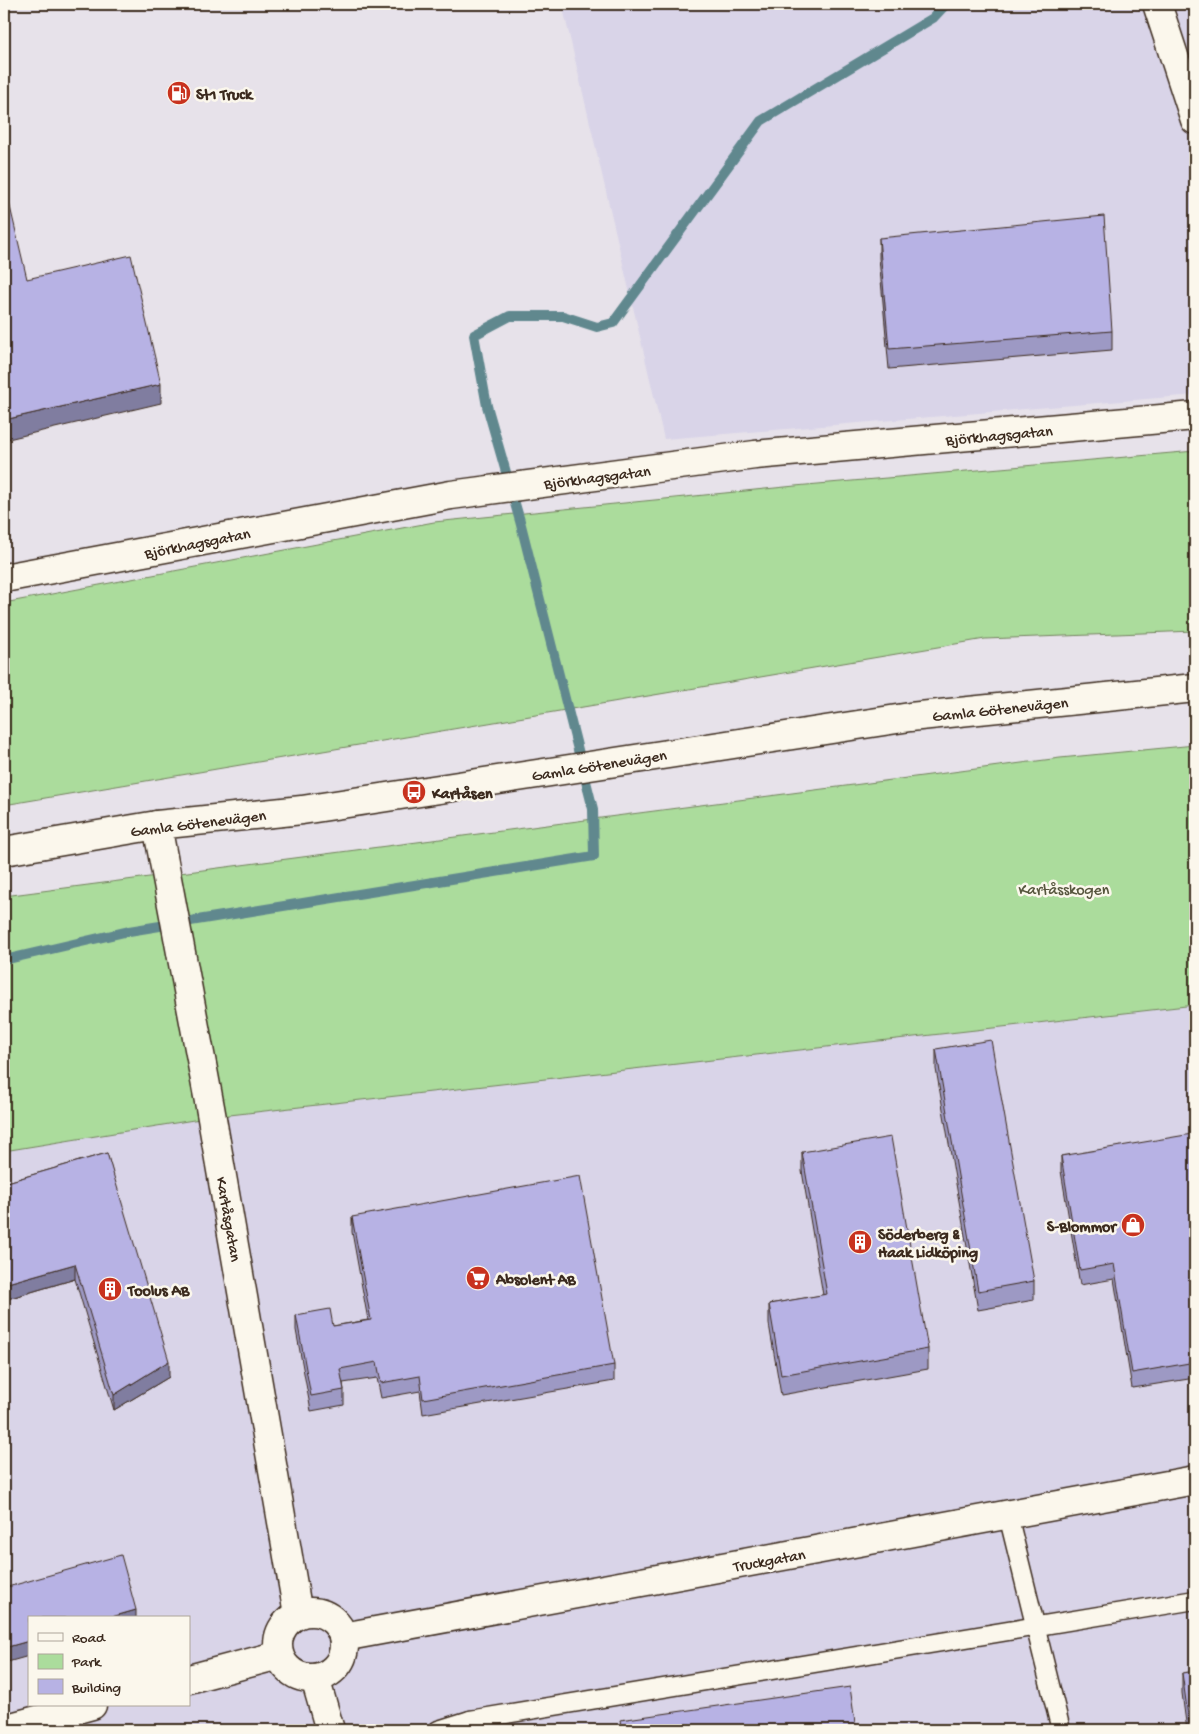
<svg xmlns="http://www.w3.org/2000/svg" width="1199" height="1734" viewBox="0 0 1199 1734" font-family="'Gochi Hand',sans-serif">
<rect width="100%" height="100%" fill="#e7e2ea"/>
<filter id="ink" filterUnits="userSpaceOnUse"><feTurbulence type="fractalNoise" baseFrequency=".02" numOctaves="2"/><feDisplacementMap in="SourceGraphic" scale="10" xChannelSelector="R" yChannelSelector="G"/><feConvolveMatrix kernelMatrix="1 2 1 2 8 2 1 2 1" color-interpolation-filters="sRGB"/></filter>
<g filter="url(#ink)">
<!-- built -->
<g fill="#d9d4e8" fill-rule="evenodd">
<polygon points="562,4 1195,4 1195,395 664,439"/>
<path d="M1195,1005V1730H4V1151L212,1117ZM29,1618H189V1705H29Z"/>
</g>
<!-- green -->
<g fill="#abdc9c" stroke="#73835d">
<polygon points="1195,451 1195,631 985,639 4,805 4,603 434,522 795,486"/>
<polygon points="1195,745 1195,1005 212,1117 4,1151 4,896 1060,758"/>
</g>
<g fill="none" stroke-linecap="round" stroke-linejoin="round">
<!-- stream -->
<polyline stroke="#61888e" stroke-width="10" points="4,960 129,931 594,856 593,809 520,521 487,406 474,335 510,316 563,316 597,327 613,323 761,121 933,18 946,4"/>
<!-- lane casing -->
<g stroke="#3b2a1e" stroke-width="21">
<g id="lane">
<polyline points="1008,1515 1061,1730"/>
<polyline points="470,1720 1195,1600"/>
<polyline points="438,1730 470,1720 473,1730"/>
</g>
</g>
<!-- street casing -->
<g stroke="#3b2a1e" stroke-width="31">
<g id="street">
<polyline points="1157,4 1195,120"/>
<polyline points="4,578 451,495 755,455 1195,416"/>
<polyline points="157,825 210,1107 298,1614"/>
<circle cx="311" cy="1645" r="33"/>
<polyline points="343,1637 1195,1480"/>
<polyline points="315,1678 330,1730"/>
<polyline points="189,1679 279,1655"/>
<polyline points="4,1729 92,1705"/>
</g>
</g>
<!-- secondary casing -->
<g stroke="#3b2a1e" stroke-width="31">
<polyline id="secondary" points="4,851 157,825 302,810 910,717 1195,688"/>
</g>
<!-- lane -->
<use href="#lane" stroke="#fbf7ec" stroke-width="18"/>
<!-- street -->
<use href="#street" stroke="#fbf7ec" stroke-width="28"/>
<!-- secondary -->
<use href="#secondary" stroke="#fbf7ec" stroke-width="28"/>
</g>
<!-- wall -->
<g fill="#9d99c4" stroke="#3b2a1e">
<polygon points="879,238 1112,331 1112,350 889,369 879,258"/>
<polygon points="936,1049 1034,1281 1034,1300 978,1310 936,1069"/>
<polygon points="802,1152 928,1349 928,1369 781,1395 769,1324 769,1304 823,1295 802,1171"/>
<polygon points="107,1153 169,1377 114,1410 75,1279 4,1300 4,1183"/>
<polygon points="1061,1156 1195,1156 1195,1378 1132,1388 1114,1279 1080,1285 1061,1171"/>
<polygon points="352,1217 614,1365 614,1381 423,1414 420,1391 381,1398 377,1378 343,1383 344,1390 344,1405 311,1411 296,1330 296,1315 333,1326 368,1320 352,1232"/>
<polygon points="1182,1673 1195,1730 1187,1730 1182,1693"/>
</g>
<!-- shaded-wall -->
<g fill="#807da0" stroke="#3b2a1e">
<polygon points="161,384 161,403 4,440 4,420"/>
<polygon points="75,1264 75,1279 4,1300 4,1284"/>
<polygon points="169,1361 169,1377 114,1410 114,1395"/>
<polygon points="136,1610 136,1618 108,1618"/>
<polygon points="29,1641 29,1656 4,1663 4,1648"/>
</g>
<!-- building -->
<g fill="#b7b2e4" stroke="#3b2a1e">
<polygon points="4,194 7,194 27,279 131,255 161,384 4,420"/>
<polygon points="1104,216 1112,331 889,349 879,238"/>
<polygon points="991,1040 1034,1281 978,1291 936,1049"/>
<polygon points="1192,1134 1195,1156 1195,1362 1132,1373 1114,1264 1080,1270 1061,1156"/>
<polygon points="891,1137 928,1349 781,1375 769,1304 827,1294 802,1152"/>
<polygon points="107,1153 169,1361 114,1395 75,1264 4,1284 4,1183"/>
<polygon points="580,1176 614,1365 423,1399 420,1376 381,1383 377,1362 340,1369 344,1390 311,1396 296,1315 330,1309 333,1326 371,1320 352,1217"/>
<polygon points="121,1555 136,1610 108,1618 29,1618 29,1641 4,1648 4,1588"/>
<polygon points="1195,1671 1195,1730 1190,1730 1182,1673"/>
<polygon points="850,1687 856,1730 622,1730 620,1720"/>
</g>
</g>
<!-- icons -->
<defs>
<g id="fuel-disc" transform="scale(1.25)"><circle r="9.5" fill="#c8321e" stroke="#fbf7ec"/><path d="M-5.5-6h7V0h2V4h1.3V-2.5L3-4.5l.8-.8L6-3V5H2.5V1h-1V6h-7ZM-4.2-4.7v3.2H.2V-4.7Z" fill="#fff"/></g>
<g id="bus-disc" transform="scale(1.25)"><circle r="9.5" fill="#c8321e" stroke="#fbf7ec"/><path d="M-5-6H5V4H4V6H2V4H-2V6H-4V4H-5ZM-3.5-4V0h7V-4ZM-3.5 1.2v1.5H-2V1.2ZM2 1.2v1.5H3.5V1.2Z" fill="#fff"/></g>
<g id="shop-disc" transform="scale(1.25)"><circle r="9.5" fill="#c8321e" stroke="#fbf7ec"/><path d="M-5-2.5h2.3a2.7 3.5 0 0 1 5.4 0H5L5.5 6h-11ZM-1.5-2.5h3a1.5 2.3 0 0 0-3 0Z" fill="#fff"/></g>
<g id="building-disc" transform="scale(1.25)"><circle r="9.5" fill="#c8321e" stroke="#fbf7ec"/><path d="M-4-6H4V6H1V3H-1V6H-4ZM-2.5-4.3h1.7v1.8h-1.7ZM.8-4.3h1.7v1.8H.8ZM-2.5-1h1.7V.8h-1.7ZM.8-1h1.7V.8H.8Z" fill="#fff"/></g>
<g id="supermarket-disc" transform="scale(1.25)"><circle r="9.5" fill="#c8321e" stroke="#fbf7ec"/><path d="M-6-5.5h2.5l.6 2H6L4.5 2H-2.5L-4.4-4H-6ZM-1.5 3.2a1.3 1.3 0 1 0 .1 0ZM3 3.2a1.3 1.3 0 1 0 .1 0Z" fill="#fff"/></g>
</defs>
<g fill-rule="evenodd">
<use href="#fuel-disc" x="179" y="93"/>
<use href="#bus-disc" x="414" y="792"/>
<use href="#shop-disc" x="1133" y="1225"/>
<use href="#building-disc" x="860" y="1242"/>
<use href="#supermarket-disc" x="478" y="1278"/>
<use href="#building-disc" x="110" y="1289"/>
</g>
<g text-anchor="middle" stroke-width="5" stroke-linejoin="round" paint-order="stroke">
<!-- poi labels -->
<g font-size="16" font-weight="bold" fill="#3b2a1e" stroke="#fbf7ec" text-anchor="start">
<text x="196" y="99">St1 Truck</text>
<text x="432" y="798">Kartåsen</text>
<text x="1116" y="1231" text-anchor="end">S-Blommor</text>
<text x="878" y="1239">Söderberg &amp;<tspan x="878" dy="18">Haak Lidköping</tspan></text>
<text x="496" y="1284">Absolent AB</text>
<text x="128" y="1295">Toolus AB</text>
</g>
<!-- street labels -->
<g font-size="16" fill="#3b2a1e" stroke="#fbf7ec">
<text transform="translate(999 434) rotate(-5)" y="6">Björkhagsgatan</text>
<text transform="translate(597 476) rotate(-7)" y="6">Björkhagsgatan</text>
<text transform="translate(197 542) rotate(-11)" y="6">Björkhagsgatan</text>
<text transform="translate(1000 708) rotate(-6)" y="6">Gamla Götenevägen</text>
<text transform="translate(599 764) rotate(-9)" y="6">Gamla Götenevägen</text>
<text transform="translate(198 822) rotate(-7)" y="6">Gamla Götenevägen</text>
<text transform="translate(230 1219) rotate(80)" y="6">Kartåsgatan</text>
<text transform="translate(769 1559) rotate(-10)" y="6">Truckgatan</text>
</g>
<!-- park labels -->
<g font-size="16" fill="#57563e" stroke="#fbf7ec">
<text x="1064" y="894">Kartåsskogen</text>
</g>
</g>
<!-- margin -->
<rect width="1199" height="1734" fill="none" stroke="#fbf7ec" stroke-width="20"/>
<rect x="10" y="10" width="1179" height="1714" fill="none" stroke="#3b2a1e" stroke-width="2" filter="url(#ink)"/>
<!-- legend -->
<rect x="28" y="1616" width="162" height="90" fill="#fbf7ec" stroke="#aea59a"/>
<rect x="38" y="1633" width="25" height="8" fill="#fbf7ec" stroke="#aea59a"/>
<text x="72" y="1642" font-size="15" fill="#3b2a1e">Road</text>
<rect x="38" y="1654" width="25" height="15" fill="#abdc9c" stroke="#aea59a"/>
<text x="72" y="1666" font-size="15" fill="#3b2a1e">Park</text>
<rect x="38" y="1679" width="25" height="15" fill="#b7b2e4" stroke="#aea59a"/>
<text x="72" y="1692" font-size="15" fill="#3b2a1e">Building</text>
</svg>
